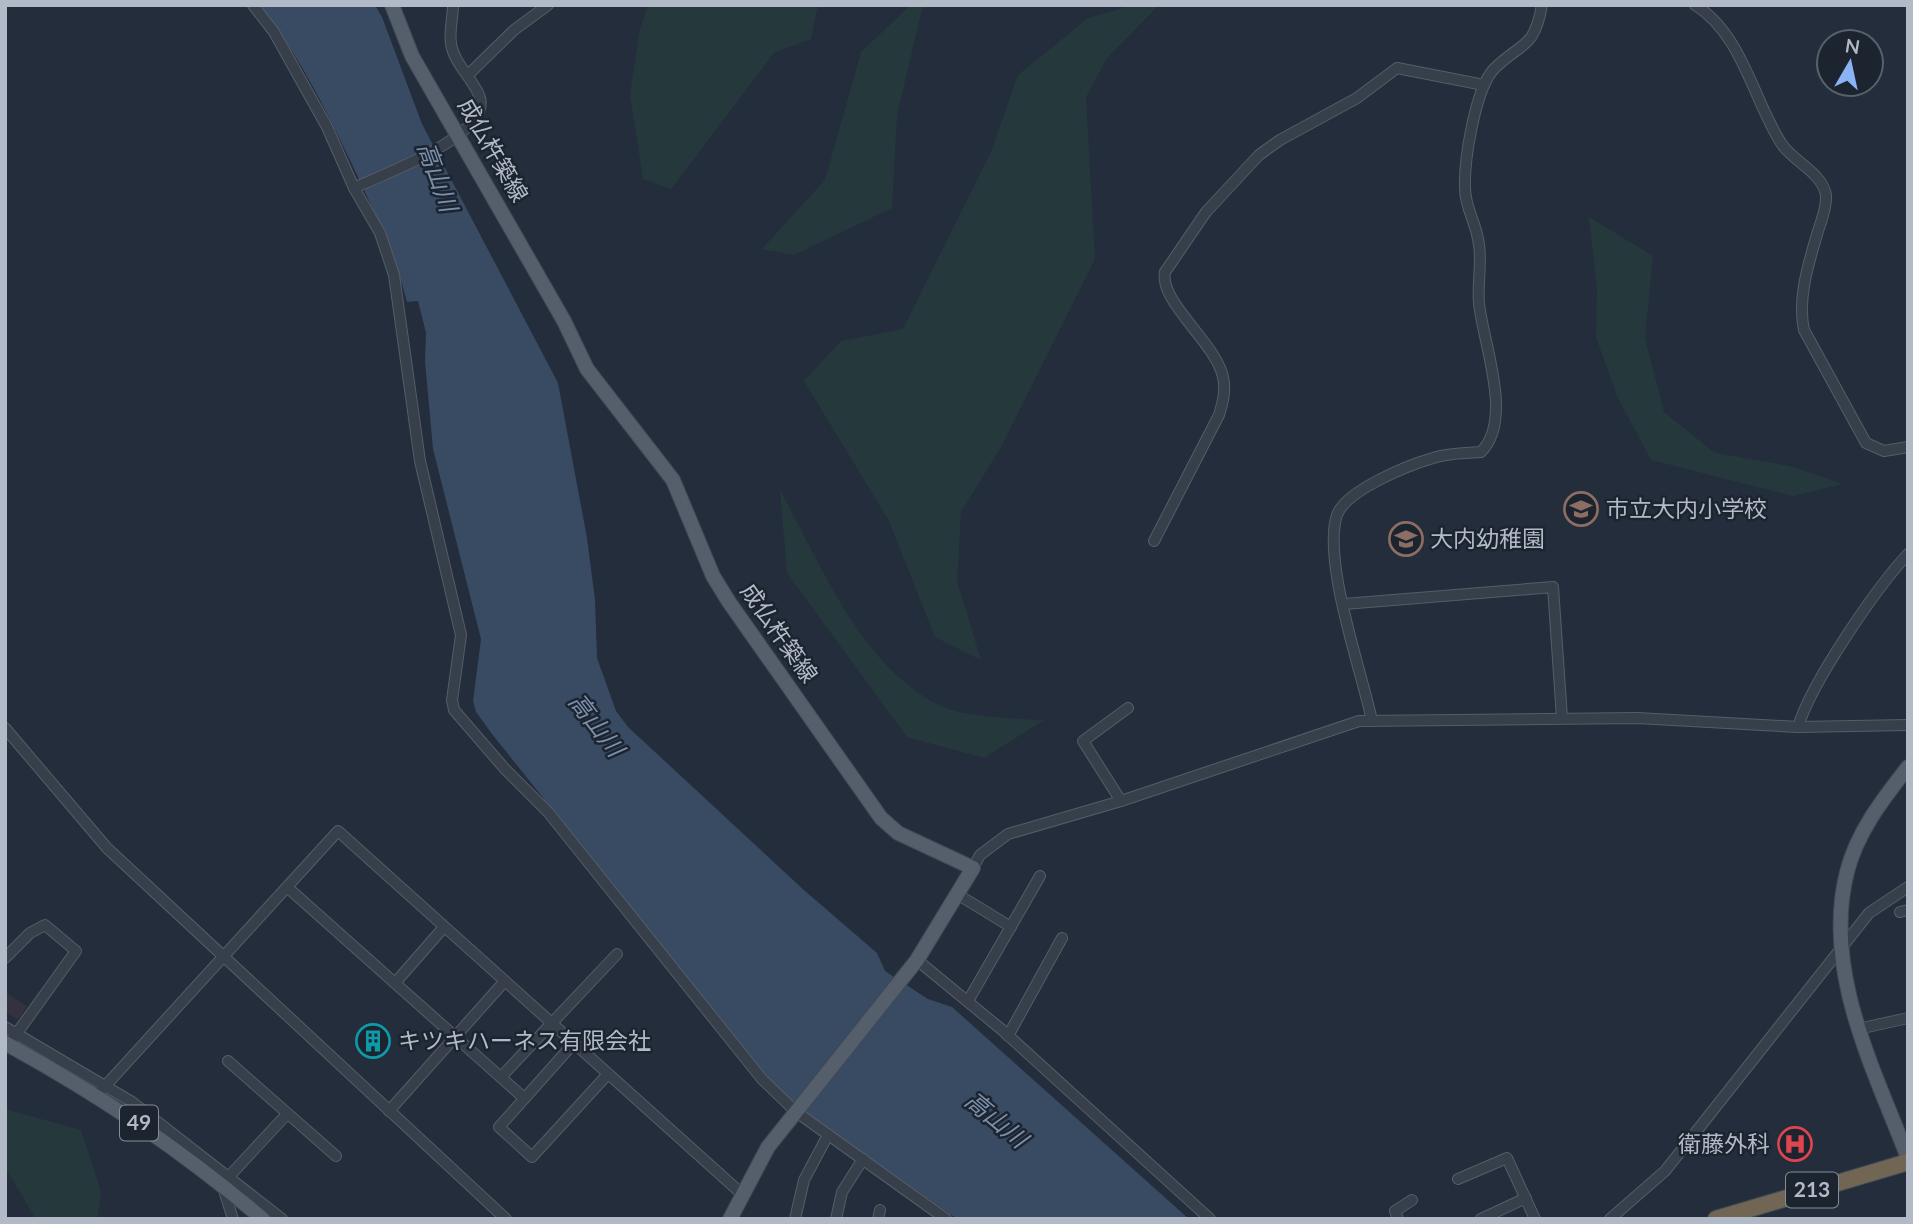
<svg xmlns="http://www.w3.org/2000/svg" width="1913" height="1224" viewBox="0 0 1913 1224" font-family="Lato,'Noto Sans JP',sans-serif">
<rect width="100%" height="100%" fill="#242d3b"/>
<!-- medical -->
<polygon fill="#34323f" points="5,992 27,1006 18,1020 5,1011"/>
<!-- green -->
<g fill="#25393c">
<polygon points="648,5 818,5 811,39 774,53 671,189 643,179 630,94 640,29"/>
<polygon points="911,5 923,5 897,115 892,208 794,255 762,249 825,180 861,52"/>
<polygon points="1134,5 1159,5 1107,58 1086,97 1095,259 1001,447 961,512 957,581 981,660 935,637 888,519 804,381 841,341 903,329 991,152 1018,75 1088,18"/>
<polygon points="1589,217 1653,256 1645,338 1664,412 1715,453 1790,466 1843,484 1793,496 1651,460 1617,396 1596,337 1597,289"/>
<path d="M780,490C822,566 861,668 943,707C965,717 1019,719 1044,720L984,758L907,737L787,573Z"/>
<polygon points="5,1109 81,1130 101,1192 97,1219 36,1219 5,1167"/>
</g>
<!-- water -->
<path fill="#394a63" d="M259,5H375L382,17L422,124L558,383L587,538L595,600L597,658L616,711L628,727L805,891L877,953L885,971L928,999L952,1007L1189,1219H957L805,1112L767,1078L492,734L476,712L473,701L481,639L433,449L425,361L426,333L418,301L407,302C393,248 373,209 349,158C324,106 296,50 259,5Z"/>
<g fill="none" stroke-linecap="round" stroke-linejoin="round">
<!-- minor casing -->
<g stroke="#555d69" stroke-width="12">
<g id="minor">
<polyline points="253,5 274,32 327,127 354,188 380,233 394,275 420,461 461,635 452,700 454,710 505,769 548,812 762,1079 795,1111 946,1219"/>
<path d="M1695,5C1742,34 1753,99 1781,143C1792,161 1822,172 1826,195C1827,206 1822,220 1818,231C1809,262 1797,298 1804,330L1866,443L1884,451L1908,447"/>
<polyline points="468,75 514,30 548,5"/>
<path d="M354,188C381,175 496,134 479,95C472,78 453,62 451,43C449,32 453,17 453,5"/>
<path d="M1154,541L1219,415C1223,402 1226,390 1223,377C1216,343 1159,302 1165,272L1206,212L1259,155L1280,140L1357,98L1397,68L1484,85"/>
<polyline points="1344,604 1553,587 1562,718"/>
<path d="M1372,721C1362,672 1322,561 1337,515C1346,490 1409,465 1433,458C1448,453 1465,453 1481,452C1514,419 1483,344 1479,303C1477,282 1483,260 1478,239C1475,221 1465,207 1465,188C1464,160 1475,91 1493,70C1520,42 1534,51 1542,5"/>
<path d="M1798,727C1811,683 1876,588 1908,554"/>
<polyline points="5,728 107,848 506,1219"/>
<polyline points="1121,801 1083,741 1128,708"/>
<polyline points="973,868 980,855 1008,834 1121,801 1359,721 1637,718 1798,727 1908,725"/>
<polyline points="287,887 524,1098"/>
<polyline points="957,894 1011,927"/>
<polyline points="1900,912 1908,910"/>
<polyline points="5,958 30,933 45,925 76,951 12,1040"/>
<polyline points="917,960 1001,1029 1210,1219"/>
<polyline points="395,983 444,927"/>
<polyline points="968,1001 1040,876"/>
<polyline points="5,1027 132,1102 282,1219"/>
<polyline points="1858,1029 1908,1018"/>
<polyline points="1008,1036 1062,938"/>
<polyline points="573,1044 499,1127 532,1157 607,1075"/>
<polyline points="228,1061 336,1156"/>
<polyline points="501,1077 617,954"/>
<polyline points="97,1095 338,831 742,1194"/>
<polyline points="389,1111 504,982"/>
<polyline points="1458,1179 1507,1158 1535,1219"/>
<polyline points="233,1219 222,1184 287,1114"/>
<polyline points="795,1219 804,1180 828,1135"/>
<polyline points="836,1219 842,1192 863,1159"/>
<polyline points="878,1219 880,1210"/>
<polyline points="1398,1219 1395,1211 1412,1200"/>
<polyline points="1481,1219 1526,1198"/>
<polyline points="1610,1219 1665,1171 1869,913 1908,887"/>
</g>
</g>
<!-- major casing -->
<g stroke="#404854" stroke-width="16">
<g id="major">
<polyline points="392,5 412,56 564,321 587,369 673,480 713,576 729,602 881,818 898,833 973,868 917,960 768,1147 730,1219"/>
<path d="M1908,767C1883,799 1857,832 1847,872C1822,970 1874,1069 1908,1158"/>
<path d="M5,1043C100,1095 180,1149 263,1219"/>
</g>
</g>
<!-- highway casing -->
<g stroke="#424a56" stroke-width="18">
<polyline id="highway" points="1716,1219 1908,1162"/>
</g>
<!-- minor -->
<use href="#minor" stroke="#373f4b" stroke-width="10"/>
<!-- major -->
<use href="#major" stroke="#555e6b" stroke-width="14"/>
<!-- highway -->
<use href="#highway" stroke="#716654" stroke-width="16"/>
</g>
<!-- icons -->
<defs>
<g id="school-ring" transform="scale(1.75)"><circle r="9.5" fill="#1c2430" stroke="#8d6e63" stroke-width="1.5"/><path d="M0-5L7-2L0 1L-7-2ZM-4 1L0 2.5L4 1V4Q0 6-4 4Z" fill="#8d6e63"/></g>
<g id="building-ring" transform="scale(1.75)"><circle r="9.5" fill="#1c2430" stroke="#0f9aa8" stroke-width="1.5"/><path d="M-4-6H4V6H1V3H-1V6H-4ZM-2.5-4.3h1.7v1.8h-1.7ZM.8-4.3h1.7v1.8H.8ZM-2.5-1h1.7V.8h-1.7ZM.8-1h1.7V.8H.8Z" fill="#0f9aa8"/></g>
<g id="hospital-ring" transform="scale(1.75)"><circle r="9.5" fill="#1c2430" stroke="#e0444e" stroke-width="1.5"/><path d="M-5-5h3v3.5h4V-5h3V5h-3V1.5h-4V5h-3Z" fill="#e0444e"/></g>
</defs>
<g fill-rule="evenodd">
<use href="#school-ring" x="1581" y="509"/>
<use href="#school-ring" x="1406" y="539"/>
<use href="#building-ring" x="373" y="1041"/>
<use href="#hospital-ring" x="1795" y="1144"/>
</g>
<g text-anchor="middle" stroke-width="5" stroke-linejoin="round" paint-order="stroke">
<!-- shield labels -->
<g fill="#1c2430" stroke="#868d9a" stroke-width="2">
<rect x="120" y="1105.5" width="38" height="35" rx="5"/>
<rect x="1786" y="1172.5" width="52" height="35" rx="5"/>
</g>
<g font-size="21" font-weight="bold" fill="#b3bac7">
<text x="139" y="1130">49</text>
<text x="1812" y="1197">213</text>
</g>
<!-- street labels -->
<g font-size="23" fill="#b3bac7" stroke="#1c2430">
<text transform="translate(493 150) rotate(60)" y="8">成仏杵築線</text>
<text transform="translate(779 633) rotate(55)" y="8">成仏杵築線</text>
</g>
<!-- poi labels -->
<g font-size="23" fill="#b3bac7" stroke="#1c2430" text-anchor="start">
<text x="1606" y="517">市立大内小学校</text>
<text x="1430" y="547">大内幼稚園</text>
<text x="398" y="1049">キツキハーネス有限会社</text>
<text x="1770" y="1152" text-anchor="end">衛藤外科</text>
</g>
<!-- water labels -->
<g font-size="24" font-style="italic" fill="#7c90ad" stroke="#1c2430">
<text transform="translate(437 177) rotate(70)" y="8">高山川</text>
<text transform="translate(596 725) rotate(52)" y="8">高山川</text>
<text transform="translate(996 1120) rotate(40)" y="8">高山川</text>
</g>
</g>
<!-- border -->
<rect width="1913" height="1224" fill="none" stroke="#b3bac7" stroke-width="14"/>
<!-- north arrow -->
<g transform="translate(1850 63) rotate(9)"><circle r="33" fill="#1c2430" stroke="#58606c" stroke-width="2"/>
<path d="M0-5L12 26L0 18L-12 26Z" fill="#8ab2f4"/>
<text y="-10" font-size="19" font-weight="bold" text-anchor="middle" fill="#b3bac7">N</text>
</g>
</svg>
